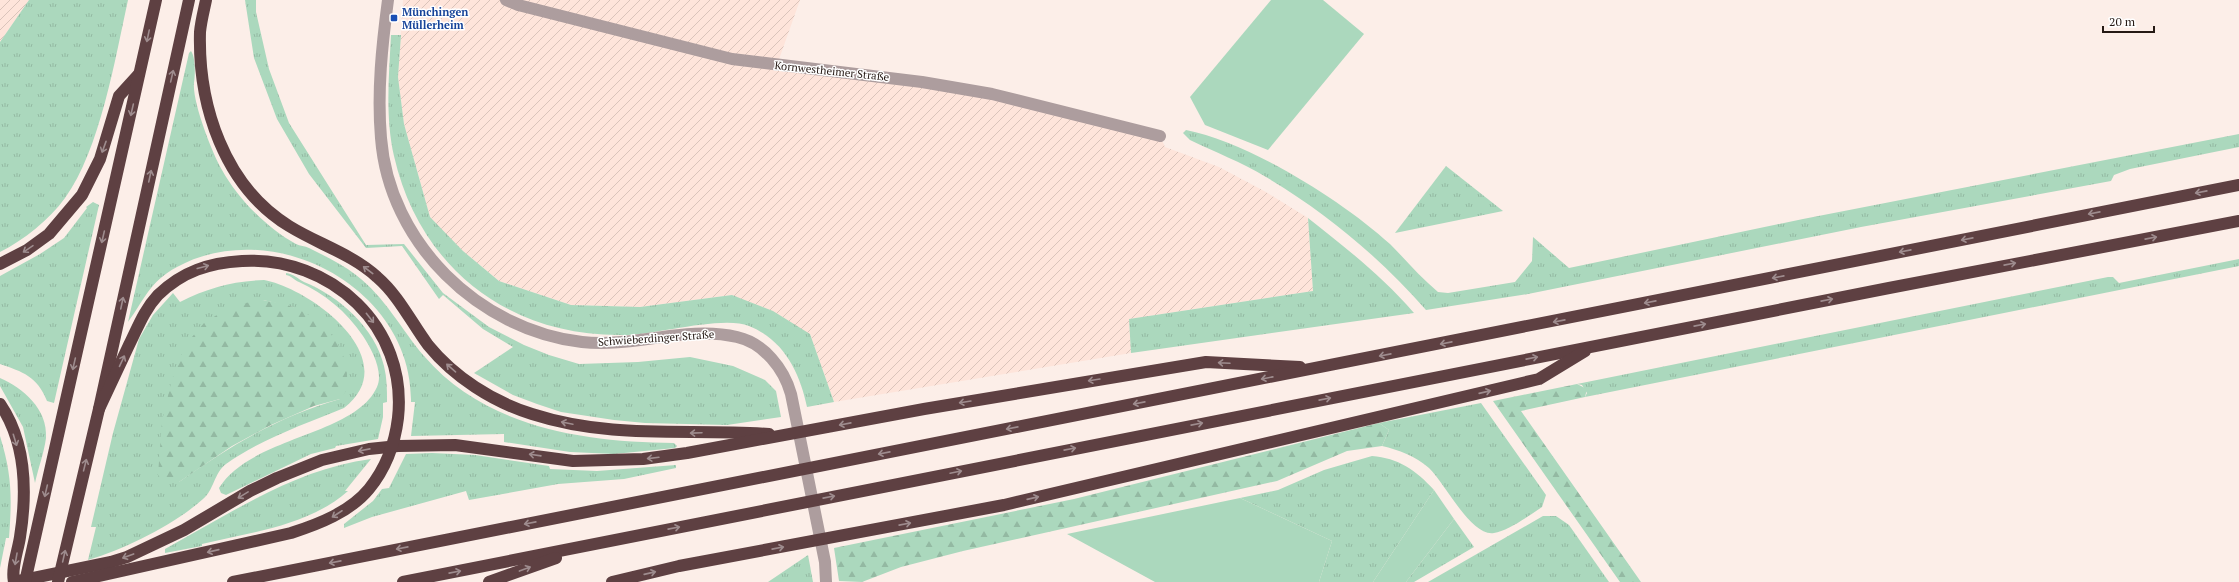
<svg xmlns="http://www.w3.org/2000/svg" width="2239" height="582" viewBox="0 0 2239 582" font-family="'PT Serif',serif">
<defs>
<pattern id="industrial-furrows" width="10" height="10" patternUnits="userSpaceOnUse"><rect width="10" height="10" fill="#fee4da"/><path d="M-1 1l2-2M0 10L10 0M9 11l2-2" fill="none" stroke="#dac3ba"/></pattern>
<pattern id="grass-tufts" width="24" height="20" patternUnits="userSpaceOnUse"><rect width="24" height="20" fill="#abd8bd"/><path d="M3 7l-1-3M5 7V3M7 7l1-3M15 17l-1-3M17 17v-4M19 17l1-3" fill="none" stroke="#93b9a2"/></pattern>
<pattern id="forest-firs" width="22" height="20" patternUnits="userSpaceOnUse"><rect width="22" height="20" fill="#abd8bd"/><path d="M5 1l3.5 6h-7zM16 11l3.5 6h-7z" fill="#93b9a2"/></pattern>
</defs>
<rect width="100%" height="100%" fill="#fceee8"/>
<!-- industrial -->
<g fill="url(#industrial-furrows)">
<polygon points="0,0 29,0 0,42"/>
<polygon points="403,0 800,0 777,65 901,79 1160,136 1165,147 1219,167 1266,192 1308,218 1313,291 1129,319 1131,353 834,402 810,334 732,295 640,307 571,305 499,281 463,251 430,217 404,124 398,77"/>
</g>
<!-- grass -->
<g fill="url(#grass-tufts)" fill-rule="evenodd">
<path d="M29,0H128C115,59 100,150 65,198C49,220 24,240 0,252V42Z"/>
<polygon points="245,0 256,0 256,12 269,69 289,123 366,245 404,244 443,293 489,327 524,345 549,355 579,364 638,362 690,357 733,366 765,380 776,391 781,417 727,425 645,423 614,420 561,412 537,404 513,395 474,373 513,347 483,329 443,295 439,299 402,246 366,248 309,174 277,119 254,58"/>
<path d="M391,35H401L398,77L404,124L430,217L463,251L499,281L571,305L640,307L732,295L773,311L810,334L834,402L807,407C800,373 784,340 749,326C723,315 655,335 623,335C509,337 419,267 394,156C385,117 389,75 391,35Z"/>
<path d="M191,51C196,58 195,76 194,83C192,101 212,153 222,170C238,199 267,228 296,244C300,246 305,246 309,248C325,256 342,264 356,275C385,297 401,329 424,356C486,428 584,442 674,443L677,446L675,448L614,454L570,452L504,442V434L411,436L415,402H411C413,289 274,214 177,267C149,282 145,299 128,322L189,53Z"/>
<path d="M1186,130C1249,142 1343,201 1390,244C1406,260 1420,277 1438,292L1448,293L1515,282L1532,261L1533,237L1569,268L1803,219L2239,134V147L2130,169L2114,175L2111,181L1861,227L1528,294L1426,310C1379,257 1327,213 1266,177C1241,162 1215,152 1190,140L1183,133Z"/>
<polygon points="1446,166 1503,211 1395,233"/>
<path d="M93,202L99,205L54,403L47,401C37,376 23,372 0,364V276L40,254L64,238L87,208L86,207Z"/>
<path d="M1308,218C1346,248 1382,276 1414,313L1131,353L1129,319L1313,291Z"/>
<polygon points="2239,259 2239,266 1585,397 1587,393 1582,385 1577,384 2108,277 2113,277 2119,283"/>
<path d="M286,273C294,274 298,279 304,282C339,296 375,328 384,366C387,378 387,390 387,402L383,403V417L378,439L336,446L335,448L311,454L226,495L221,493L219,488C251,436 355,436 377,387C384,372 371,348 363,336C346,311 325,294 299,282C294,280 292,276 286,275Z"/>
<path d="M264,280C312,289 406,360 344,408C305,424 261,439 226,464C214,473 214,490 203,499C174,525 125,549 88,560L96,527H91L113,433L139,339L153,315L173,293L180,302C207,288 233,281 264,280ZM263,300L293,307L340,399C279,416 230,446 179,482Z"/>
<path d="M0,378C23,388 48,409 46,438C44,453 38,469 35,483L23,427L0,386Z"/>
<path d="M1481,403L1546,495L1542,507C1530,515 1508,531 1494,533C1471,537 1445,483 1429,468C1415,456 1399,450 1382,446L1389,430L1379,423Z"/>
<path d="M0,436C12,475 12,497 9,538H6L0,568Z"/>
<polygon points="432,453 475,455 549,466 550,469 597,471 676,465 676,468 624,479 558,484 469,500 466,491 372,517 344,528 344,524 373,501 382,489 389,488 406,454"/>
<path d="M1372,456C1398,458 1416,470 1434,490L1373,582H1319L1332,541L1240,498L1278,490L1324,470Z"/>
<path d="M371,459L345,491H348C308,526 252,532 202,544V546L165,553V549C231,513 295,469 371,459Z"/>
<polygon points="1543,516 1556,516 1569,525 1609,582 1428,582"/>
<polygon points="1454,519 1474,547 1414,582 1406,582"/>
<polygon points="808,555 813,582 768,582"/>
</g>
<!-- forest -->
<g fill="url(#forest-firs)">
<path d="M263,300C272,302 284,303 293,307C328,321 353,353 346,391L340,399L314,406L271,425L232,446L179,482C169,483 164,482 158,475L162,421L172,379L186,344L204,323L233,305Z"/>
<polygon points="1577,384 1587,389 1585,397 1521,411 1641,582 1620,582 1493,401"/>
<polygon points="1379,423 1389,430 1382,446 1347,451 1277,481 963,551 901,567 862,582 839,581 834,548 1074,499"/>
</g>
<!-- green -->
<g fill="#abd8bd">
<polygon points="1271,0 1323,0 1364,34 1268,150 1205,125 1190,97"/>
<polygon points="1434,490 1454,519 1406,582 1373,582"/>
<polygon points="1240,498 1332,541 1319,582 1155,582 1067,534"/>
</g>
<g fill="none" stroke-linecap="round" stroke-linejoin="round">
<!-- minor -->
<g stroke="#ad9d9e" stroke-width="12">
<path d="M388,0C382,45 377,92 381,138C389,243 479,330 582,342C634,348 686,325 737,337C764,343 784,369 791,394L825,562L826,582"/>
<polyline points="506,0 518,5 732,59 922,82 992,94 1160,136"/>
</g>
<!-- highway -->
<g stroke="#5e4042" stroke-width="12">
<path d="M206,0C204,10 201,21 200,32C198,105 224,186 289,226C318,244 352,254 377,277C399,296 411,322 428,345C454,377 493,402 532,414C613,440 687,428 769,434"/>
<polyline points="0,264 27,250 49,234 82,195 100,159 119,96 139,74"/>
<path d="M0,404C26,442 27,493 20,537C18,551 11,568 14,582L111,562L127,557L184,530L250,491L277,478L322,460L369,449L398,446L455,445L573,461L643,459L687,453L924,409L1206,362L1300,367"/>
<polyline points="25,582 156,0"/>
<polyline points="58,582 99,409 189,0"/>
<path d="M72,582L291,533C319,524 350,512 369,489C386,468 395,443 398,418C408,327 331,256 242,261C209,263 183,271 158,295C144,310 138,327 129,345C119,366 109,388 99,409"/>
<polyline points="233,582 2239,185"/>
<polyline points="403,582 1889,288 2239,221"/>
<polyline points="489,582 556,558"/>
<polyline points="612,582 679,566 1004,505 1539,379 1585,351"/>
</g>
</g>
<!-- one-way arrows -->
<defs><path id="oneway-shaft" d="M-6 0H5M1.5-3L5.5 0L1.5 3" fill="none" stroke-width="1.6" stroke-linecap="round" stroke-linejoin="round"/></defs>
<g stroke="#9e8c8e">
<use href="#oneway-shaft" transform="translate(148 36) rotate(102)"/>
<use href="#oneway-shaft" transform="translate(172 76) rotate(-77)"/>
<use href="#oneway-shaft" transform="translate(132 110) rotate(103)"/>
<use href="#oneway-shaft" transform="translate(104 147) rotate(110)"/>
<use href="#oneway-shaft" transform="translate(150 176) rotate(-78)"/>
<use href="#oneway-shaft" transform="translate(2201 192) rotate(169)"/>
<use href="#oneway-shaft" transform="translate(2094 213) rotate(169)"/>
<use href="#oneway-shaft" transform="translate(103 237) rotate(103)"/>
<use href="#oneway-shaft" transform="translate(2151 238) rotate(-11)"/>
<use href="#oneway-shaft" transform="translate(1967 239) rotate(169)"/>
<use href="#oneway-shaft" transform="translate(28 249) rotate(146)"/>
<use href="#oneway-shaft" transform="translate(1905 251) rotate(169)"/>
<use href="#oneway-shaft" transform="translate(2010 264) rotate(-11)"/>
<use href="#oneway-shaft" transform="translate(203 267) rotate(-15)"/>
<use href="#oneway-shaft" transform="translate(368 270) rotate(-143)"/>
<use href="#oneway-shaft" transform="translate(1778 277) rotate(169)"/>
<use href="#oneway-shaft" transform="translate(1827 300) rotate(-11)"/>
<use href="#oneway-shaft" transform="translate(1650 302) rotate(169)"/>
<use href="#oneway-shaft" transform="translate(122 303) rotate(-78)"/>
<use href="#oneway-shaft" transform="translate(370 318) rotate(52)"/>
<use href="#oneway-shaft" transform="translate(1559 321) rotate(169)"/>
<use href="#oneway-shaft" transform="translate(1700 325) rotate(-11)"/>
<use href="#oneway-shaft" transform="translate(1446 343) rotate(169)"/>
<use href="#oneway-shaft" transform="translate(1385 355) rotate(169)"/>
<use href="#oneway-shaft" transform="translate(1532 358) rotate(-11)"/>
<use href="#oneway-shaft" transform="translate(122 361) rotate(-65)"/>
<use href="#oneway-shaft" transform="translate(1224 363) rotate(-177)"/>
<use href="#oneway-shaft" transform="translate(74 364) rotate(103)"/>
<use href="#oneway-shaft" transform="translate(451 368) rotate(-139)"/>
<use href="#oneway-shaft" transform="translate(1267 378) rotate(169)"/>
<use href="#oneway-shaft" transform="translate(1094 380) rotate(171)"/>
<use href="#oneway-shaft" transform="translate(1485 392) rotate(-13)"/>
<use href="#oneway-shaft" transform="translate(1325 399) rotate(-11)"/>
<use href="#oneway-shaft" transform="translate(965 402) rotate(171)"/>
<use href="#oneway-shaft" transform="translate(1139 403) rotate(169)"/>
<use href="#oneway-shaft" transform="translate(567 423) rotate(-168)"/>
<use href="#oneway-shaft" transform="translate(845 424) rotate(169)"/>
<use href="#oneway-shaft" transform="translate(1197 424) rotate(-11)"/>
<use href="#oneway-shaft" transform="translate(1012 428) rotate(169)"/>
<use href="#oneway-shaft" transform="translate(696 433) rotate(178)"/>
<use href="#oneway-shaft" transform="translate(15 440) rotate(73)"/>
<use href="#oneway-shaft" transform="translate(1070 449) rotate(-11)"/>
<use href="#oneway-shaft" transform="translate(364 450) rotate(169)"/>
<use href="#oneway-shaft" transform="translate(884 453) rotate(169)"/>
<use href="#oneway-shaft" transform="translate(535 455) rotate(-172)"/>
<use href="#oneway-shaft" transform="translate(653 458) rotate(173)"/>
<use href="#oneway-shaft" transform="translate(85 465) rotate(-76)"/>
<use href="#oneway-shaft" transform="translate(956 472) rotate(-12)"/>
<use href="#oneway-shaft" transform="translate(46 491) rotate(103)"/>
<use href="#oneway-shaft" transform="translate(243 495) rotate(149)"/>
<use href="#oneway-shaft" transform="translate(829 497) rotate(-11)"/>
<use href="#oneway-shaft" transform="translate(1033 498) rotate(-13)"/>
<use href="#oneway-shaft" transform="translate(337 514) rotate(147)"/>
<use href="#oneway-shaft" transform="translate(530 523) rotate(169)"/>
<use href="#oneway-shaft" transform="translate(905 524) rotate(-11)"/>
<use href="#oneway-shaft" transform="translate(674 528) rotate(-11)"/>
<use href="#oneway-shaft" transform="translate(402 548) rotate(169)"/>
<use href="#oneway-shaft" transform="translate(778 548) rotate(-11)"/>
<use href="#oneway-shaft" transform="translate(213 551) rotate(167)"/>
<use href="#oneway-shaft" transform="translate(64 556) rotate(-77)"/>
<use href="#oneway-shaft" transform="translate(128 556) rotate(160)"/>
<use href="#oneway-shaft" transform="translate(16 559) rotate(100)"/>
<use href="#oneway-shaft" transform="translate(335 562) rotate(169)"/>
<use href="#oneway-shaft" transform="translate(525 569) rotate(-20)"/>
<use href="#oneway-shaft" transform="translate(455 572) rotate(-11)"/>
<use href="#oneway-shaft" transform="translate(650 573) rotate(-13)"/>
</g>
<!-- markers -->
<rect fill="#1a4fb4" stroke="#fff" stroke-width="1.5" x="390" y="14" width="8" height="8" rx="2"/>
<g text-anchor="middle" stroke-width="3" stroke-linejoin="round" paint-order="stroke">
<!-- transit labels -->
<g font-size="11" font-weight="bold" fill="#164399" stroke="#fff" text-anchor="start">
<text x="402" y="16">Münchingen<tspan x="402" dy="13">Müllerheim</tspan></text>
</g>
<!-- street labels -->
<g font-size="11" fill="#251914" stroke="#fff">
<text transform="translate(832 71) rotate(6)" y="4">Kornwestheimer Straße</text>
<text transform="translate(656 338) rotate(-4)" y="4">Schwieberdinger Straße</text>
</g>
</g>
<!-- scale -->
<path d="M2103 26v6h51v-6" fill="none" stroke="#251914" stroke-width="2"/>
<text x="2109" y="26" font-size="12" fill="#251914" stroke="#ffffff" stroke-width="3" paint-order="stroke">20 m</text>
</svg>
